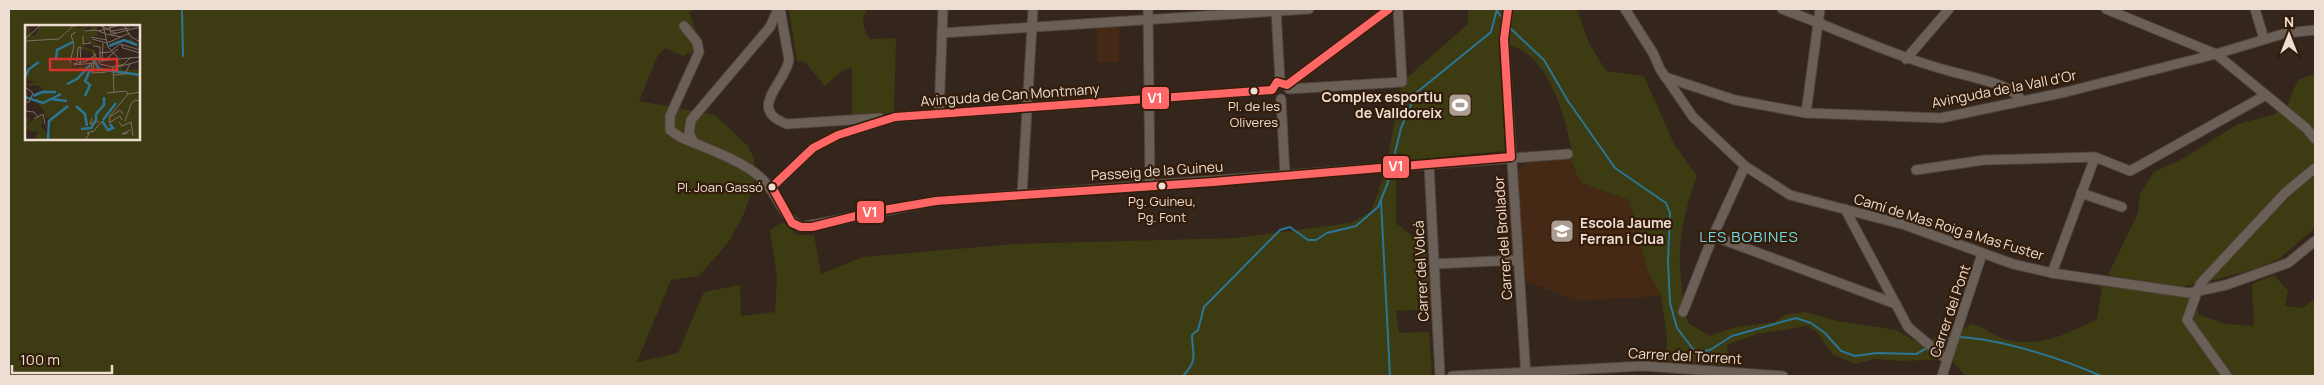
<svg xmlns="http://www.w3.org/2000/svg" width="2324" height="385" viewBox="0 0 2324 385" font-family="Manrope,sans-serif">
<rect width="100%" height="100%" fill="#34261d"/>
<!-- built -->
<g fill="#452914">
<polygon points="1119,25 1119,62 1097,63 1097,26"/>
<polygon points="1572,159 1572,165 1582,183 1629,200 1648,272 1661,296 1576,301 1524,280 1518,171 1526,162"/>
</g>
<!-- green -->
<g fill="#3c3b11" fill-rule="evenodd">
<path d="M9,9H696L689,12L699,38L693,51L683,56L666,48L658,55L639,101L715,115L747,145L754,158V184L743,216L727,244L699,276L671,280L637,362L678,353L704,292L740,285L741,316L775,312L777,278L770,230L782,222L798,235H814L821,274L862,257L1014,244L1235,238L1351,223L1370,212L1376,198L1386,168L1402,82L1468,24V9H1577L1589,43L1606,71L1644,76L1674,144L1697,176C1676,233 1676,265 1688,323L1710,336L1736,327L1775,322L1785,315L1805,312L1838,321L1896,330L1922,345L1939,335L1956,332L1972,324C1984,327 1992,335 2004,339C2038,349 2067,334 2097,319L2102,285L2179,296H2196L2199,315L2226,324L2254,326L2252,284L2274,275L2288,291L2285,306L2303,308L2315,299V376H1965L1951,359L1901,361L1874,359L1855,364L1832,354L1817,332L1807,326L1757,334L1727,345L1729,366L1666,361L1667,337L1661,296L1648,272L1629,200L1582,183C1579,178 1575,172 1573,166C1570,159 1572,150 1570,143C1564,111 1542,40 1500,46L1505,151L1400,161L1396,174V223L1426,247L1432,309L1396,311L1399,333L1429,332L1432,376H9ZM26,26H139V139H26Z"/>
<path d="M789,9H868C860,18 863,30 870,39L896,38L894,113L882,117L852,119V67L840,72L825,86L805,62L797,61Z"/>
<polygon points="2315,74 2315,228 2279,259 2255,269 2210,281 2181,287 2108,275 2138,213 2140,194 2154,172 2182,159 2238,124 2275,114 2287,106 2296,84 2300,79"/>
</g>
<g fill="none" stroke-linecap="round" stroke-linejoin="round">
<!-- stream -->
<g stroke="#2b7696" stroke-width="2">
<polyline points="182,9 183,56"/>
<polyline points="1497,11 1503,19"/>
<polyline points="1509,27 1544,60 1568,101 1615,168 1666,203 1670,213 1668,262 1670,303 1677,328 1693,349 1698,352 1710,350 1732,336 1796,318 1811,323 1825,333 1841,351 1855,356 1876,353 1916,354 1929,347"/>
<polyline points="1392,165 1401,128 1416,93 1491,32 1497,9"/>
<polyline points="1381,201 1390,376"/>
<path d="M1959,337C2001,339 2063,359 2101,376"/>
<polyline points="1933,344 1951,337"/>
<path d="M1183,376C1199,359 1192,354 1192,335L1198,330L1204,307L1280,230L1290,227L1308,240H1316L1327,233L1356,226L1378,207L1387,185L1391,170"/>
</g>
<!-- minor casing -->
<g stroke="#50443c" stroke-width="11">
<g id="minor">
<path d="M780,9L789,60C785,84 746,109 787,124L880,118"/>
<polyline points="1148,9 1150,185"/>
<polyline points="1276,9 1280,82"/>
<polyline points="1508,9 1504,39 1526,376"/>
<polyline points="1625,9 1653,53 1660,69 1693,117 1745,166 1790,195 1905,225 2013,264 2052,273 2189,293 2226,285 2288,263 2315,241"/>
<path d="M1782,9C1843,31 1901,60 1965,75C1982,80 2012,85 2022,101"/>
<polyline points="2106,9 2216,54 2306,128 2315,139"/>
<polyline points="2255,9 2264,39"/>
<path d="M684,26L697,42L699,52L670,116V130L680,137C703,147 743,161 760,177C777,191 782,218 801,227L936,201L1568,154"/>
<polyline points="942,33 1309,9"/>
<polyline points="1906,59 1949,9"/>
<polyline points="1665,77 1735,100 1806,113 1941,118 2066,92 2216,54 2286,33 2315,30"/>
<polyline points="1287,85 1389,9"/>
<polyline points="1289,89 1402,82 1398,9"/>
<polyline points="1281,99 1285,175"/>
<polyline points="1806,113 1820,9"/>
<polyline points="939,114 943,9"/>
<polyline points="694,143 689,133 691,120 770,27 778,9"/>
<polyline points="1429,165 1440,376"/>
<polyline points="1916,170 1984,160 2095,157 2130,171 2266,95"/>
<polyline points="772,187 813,148 838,135 895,117 1272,90"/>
<polyline points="2081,193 2122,207"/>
<polyline points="1022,194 1033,9"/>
<polyline points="1845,209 1908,327 1946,359"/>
<polyline points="1713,236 1896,304"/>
<polyline points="1434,264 1517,260"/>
<polyline points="2052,273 2095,157"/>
<polyline points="1683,312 1713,236 1745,166"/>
<polyline points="1452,376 1644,366 1783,376"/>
<polyline points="1942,376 1982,254"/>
<polyline points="2227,376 2187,320 2200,284 2285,193 2315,168"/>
</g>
</g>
<!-- minor -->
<use href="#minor" stroke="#6b6057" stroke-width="9"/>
<!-- bus-1 casing -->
<g stroke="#331c09" stroke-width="11">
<polyline id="bus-1" points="1389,9 1287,85 1277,82 1272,90 895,117 838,135 813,148 772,187 792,223 801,227 812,227 872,212 936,201 1213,182 1511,157 1504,39 1508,9"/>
</g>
<!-- bus-1 -->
<use href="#bus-1" stroke="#f66" stroke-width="8"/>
</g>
<!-- icons -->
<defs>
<g id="stadium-square" transform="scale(1.25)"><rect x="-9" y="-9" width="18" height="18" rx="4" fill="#ac9d93" stroke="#331c09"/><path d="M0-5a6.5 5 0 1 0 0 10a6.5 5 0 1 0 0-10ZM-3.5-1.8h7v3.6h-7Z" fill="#fff"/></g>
<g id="school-square" transform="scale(1.25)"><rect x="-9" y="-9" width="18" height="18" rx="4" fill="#ac9d93" stroke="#331c09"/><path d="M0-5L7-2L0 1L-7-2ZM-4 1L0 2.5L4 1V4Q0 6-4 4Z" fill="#fff"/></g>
</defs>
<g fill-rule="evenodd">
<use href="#stadium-square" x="1460" y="105"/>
<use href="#school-square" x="1562" y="231"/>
</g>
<!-- markers -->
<g fill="#edddd2" stroke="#331c09" stroke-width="2">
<circle cx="1254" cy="91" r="4.5"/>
<circle cx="1162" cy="186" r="4.5"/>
<circle cx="772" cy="187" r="4.5"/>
</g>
<g text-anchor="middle" stroke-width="4.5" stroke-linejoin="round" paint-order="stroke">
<!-- bus labels -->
<g font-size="13" fill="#edddd2" stroke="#331c09">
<text x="1254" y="111">Pl. de les<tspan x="1254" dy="16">Oliveres</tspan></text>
<text x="763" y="192" text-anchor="end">Pl. Joan Gassó</text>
<text x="1162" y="206">Pg. Guineu,<tspan x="1162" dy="16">Pg. Font</tspan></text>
</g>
<!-- street labels -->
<g font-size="14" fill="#edddd2" stroke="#331c09">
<text transform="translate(2004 89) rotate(-11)" y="5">Avinguda de la Vall d'Or</text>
<text transform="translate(1010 95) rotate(-4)" y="5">Avinguda de Can Montmany</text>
<text transform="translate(1157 171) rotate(-4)" y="5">Passeig de la Guineu</text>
<text transform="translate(1949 227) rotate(17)" y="5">Camí de Mas Roig a Mas Fuster</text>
<text transform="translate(1503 238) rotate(-94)" y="5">Carrer del Brollador</text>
<text transform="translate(1421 271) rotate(-93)" y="5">Carrer del Volcà</text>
<text transform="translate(1950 311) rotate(-71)" y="5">Carrer del Pont</text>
<text transform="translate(1685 356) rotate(3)" y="5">Carrer del Torrent</text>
</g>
<!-- poi labels -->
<g font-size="14" font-weight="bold" fill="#edddd2" stroke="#331c09" text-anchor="end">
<text x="1442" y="102">Complex esportiu<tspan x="1442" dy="16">de Valldoreix</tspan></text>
<text x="1580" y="228" text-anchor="start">Escola Jaume<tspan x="1580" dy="16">Ferran i Clua</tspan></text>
</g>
<!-- neighbourhood labels -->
<g font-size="15" letter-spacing="1" fill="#70dbe6" stroke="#331c09">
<text x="1749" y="242">LES BOBINES</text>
</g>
</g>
<!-- overview -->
<g transform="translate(25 25)">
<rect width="115" height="115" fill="#34261d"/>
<path d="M0,0H4V5L5,2L6,0L5,9L10,11L16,0H52V4L65,0L59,4L63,8L68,0L72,1L73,11H66V15L76,21L83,22L90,16L107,14L115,22L98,16L81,23L63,18L61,15L59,22L70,25L74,43H85L96,35V45L115,44V115H10L13,106L7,107L0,102V92L5,94L2,100L15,91L18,93L16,102L24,110L26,108L24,92L20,93L19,86L11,76V69L18,65L15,61L0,60L10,57L0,54V45L7,40L0,41V10L4,7L0,9ZM56,24L68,27V34L64,40L47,43V31L51,37Z" fill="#3c3b11" fill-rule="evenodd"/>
<path fill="none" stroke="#2b7696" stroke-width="2.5" d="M84,21L99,15L112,20M31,35L32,25L48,17M69,35L74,44L115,50M0,52L4,44L14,37M42,59L52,54L65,40M8,71L17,67H31M60,71L65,60L60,56L65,45M0,72L18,78L36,69M26,74L42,76M51,81L60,89L62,101M71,95V89L79,80V72M78,95L91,78M77,96L83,105L88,103L85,99M56,104L66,103L71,95M23,115L24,96L43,81"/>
<path fill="none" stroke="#7e6f65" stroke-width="1" d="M74,0L92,9M78,0L83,22L94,34M85,0L86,10L96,12M99,0L105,11L115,17M60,6L71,5L84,10L115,2M74,6L95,0M87,6L104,3M58,11V19L66,18M66,12L82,15M0,14L16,0M67,14L82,18L105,8M0,16L34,14L49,0M96,19L98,23L115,28M68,21L75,22V34M68,27L75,39L88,42L99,39L106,32M74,28L85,27L95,19L115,25M68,32L69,48M80,35L93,24M74,36L115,32M52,37L53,23L56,22L55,39M77,37L78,18M45,38L49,20L46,10L51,7M66,38L67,48L82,47M48,39L62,36L71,29M48,40L70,38M88,42L89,68M93,42L115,36M89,50L100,49L105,39M0,62L8,68L4,77H0M82,68L101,66L103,69M0,86L9,87L13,92M85,92L95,85L98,89M67,93L65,99L74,96M9,94L18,89L20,99M100,96L106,79L110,75L115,76M94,97L97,101L106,97L108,111M84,98L85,91L103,69L115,67M84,98L95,91L97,95M103,108L97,109L105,105M60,115L64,109L62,108L69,106L76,97"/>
<path fill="#d73130" fill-opacity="0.15" stroke="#d73130" stroke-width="2.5" d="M25,34H92V45H25Z"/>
<rect width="115" height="115" fill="none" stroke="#edddd2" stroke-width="2.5"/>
</g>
<g stroke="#331c09" stroke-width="2">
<rect x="1141" y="86" width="29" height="24" rx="5" fill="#f66"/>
<rect x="1382" y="155" width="28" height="24" rx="5" fill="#f66"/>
<rect x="856" y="200" width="29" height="24" rx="5" fill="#f66"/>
</g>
<g font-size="14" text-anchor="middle" font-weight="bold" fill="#fff">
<text x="1155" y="103">V1</text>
<text x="1396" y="171">V1</text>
<text x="870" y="217">V1</text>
</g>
<!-- border -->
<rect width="2324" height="385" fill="none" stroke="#edddd2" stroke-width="20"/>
<!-- north arrow -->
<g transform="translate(2289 35)" stroke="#331c09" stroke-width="4" paint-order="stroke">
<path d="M0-4L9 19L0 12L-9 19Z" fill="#edddd2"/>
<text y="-8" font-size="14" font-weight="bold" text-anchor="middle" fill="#edddd2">N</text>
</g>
<!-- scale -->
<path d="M12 365v8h100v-8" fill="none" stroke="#edddd2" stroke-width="2.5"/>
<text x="20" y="365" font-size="15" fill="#edddd2" stroke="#331c09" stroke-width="4" paint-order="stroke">100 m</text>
</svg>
